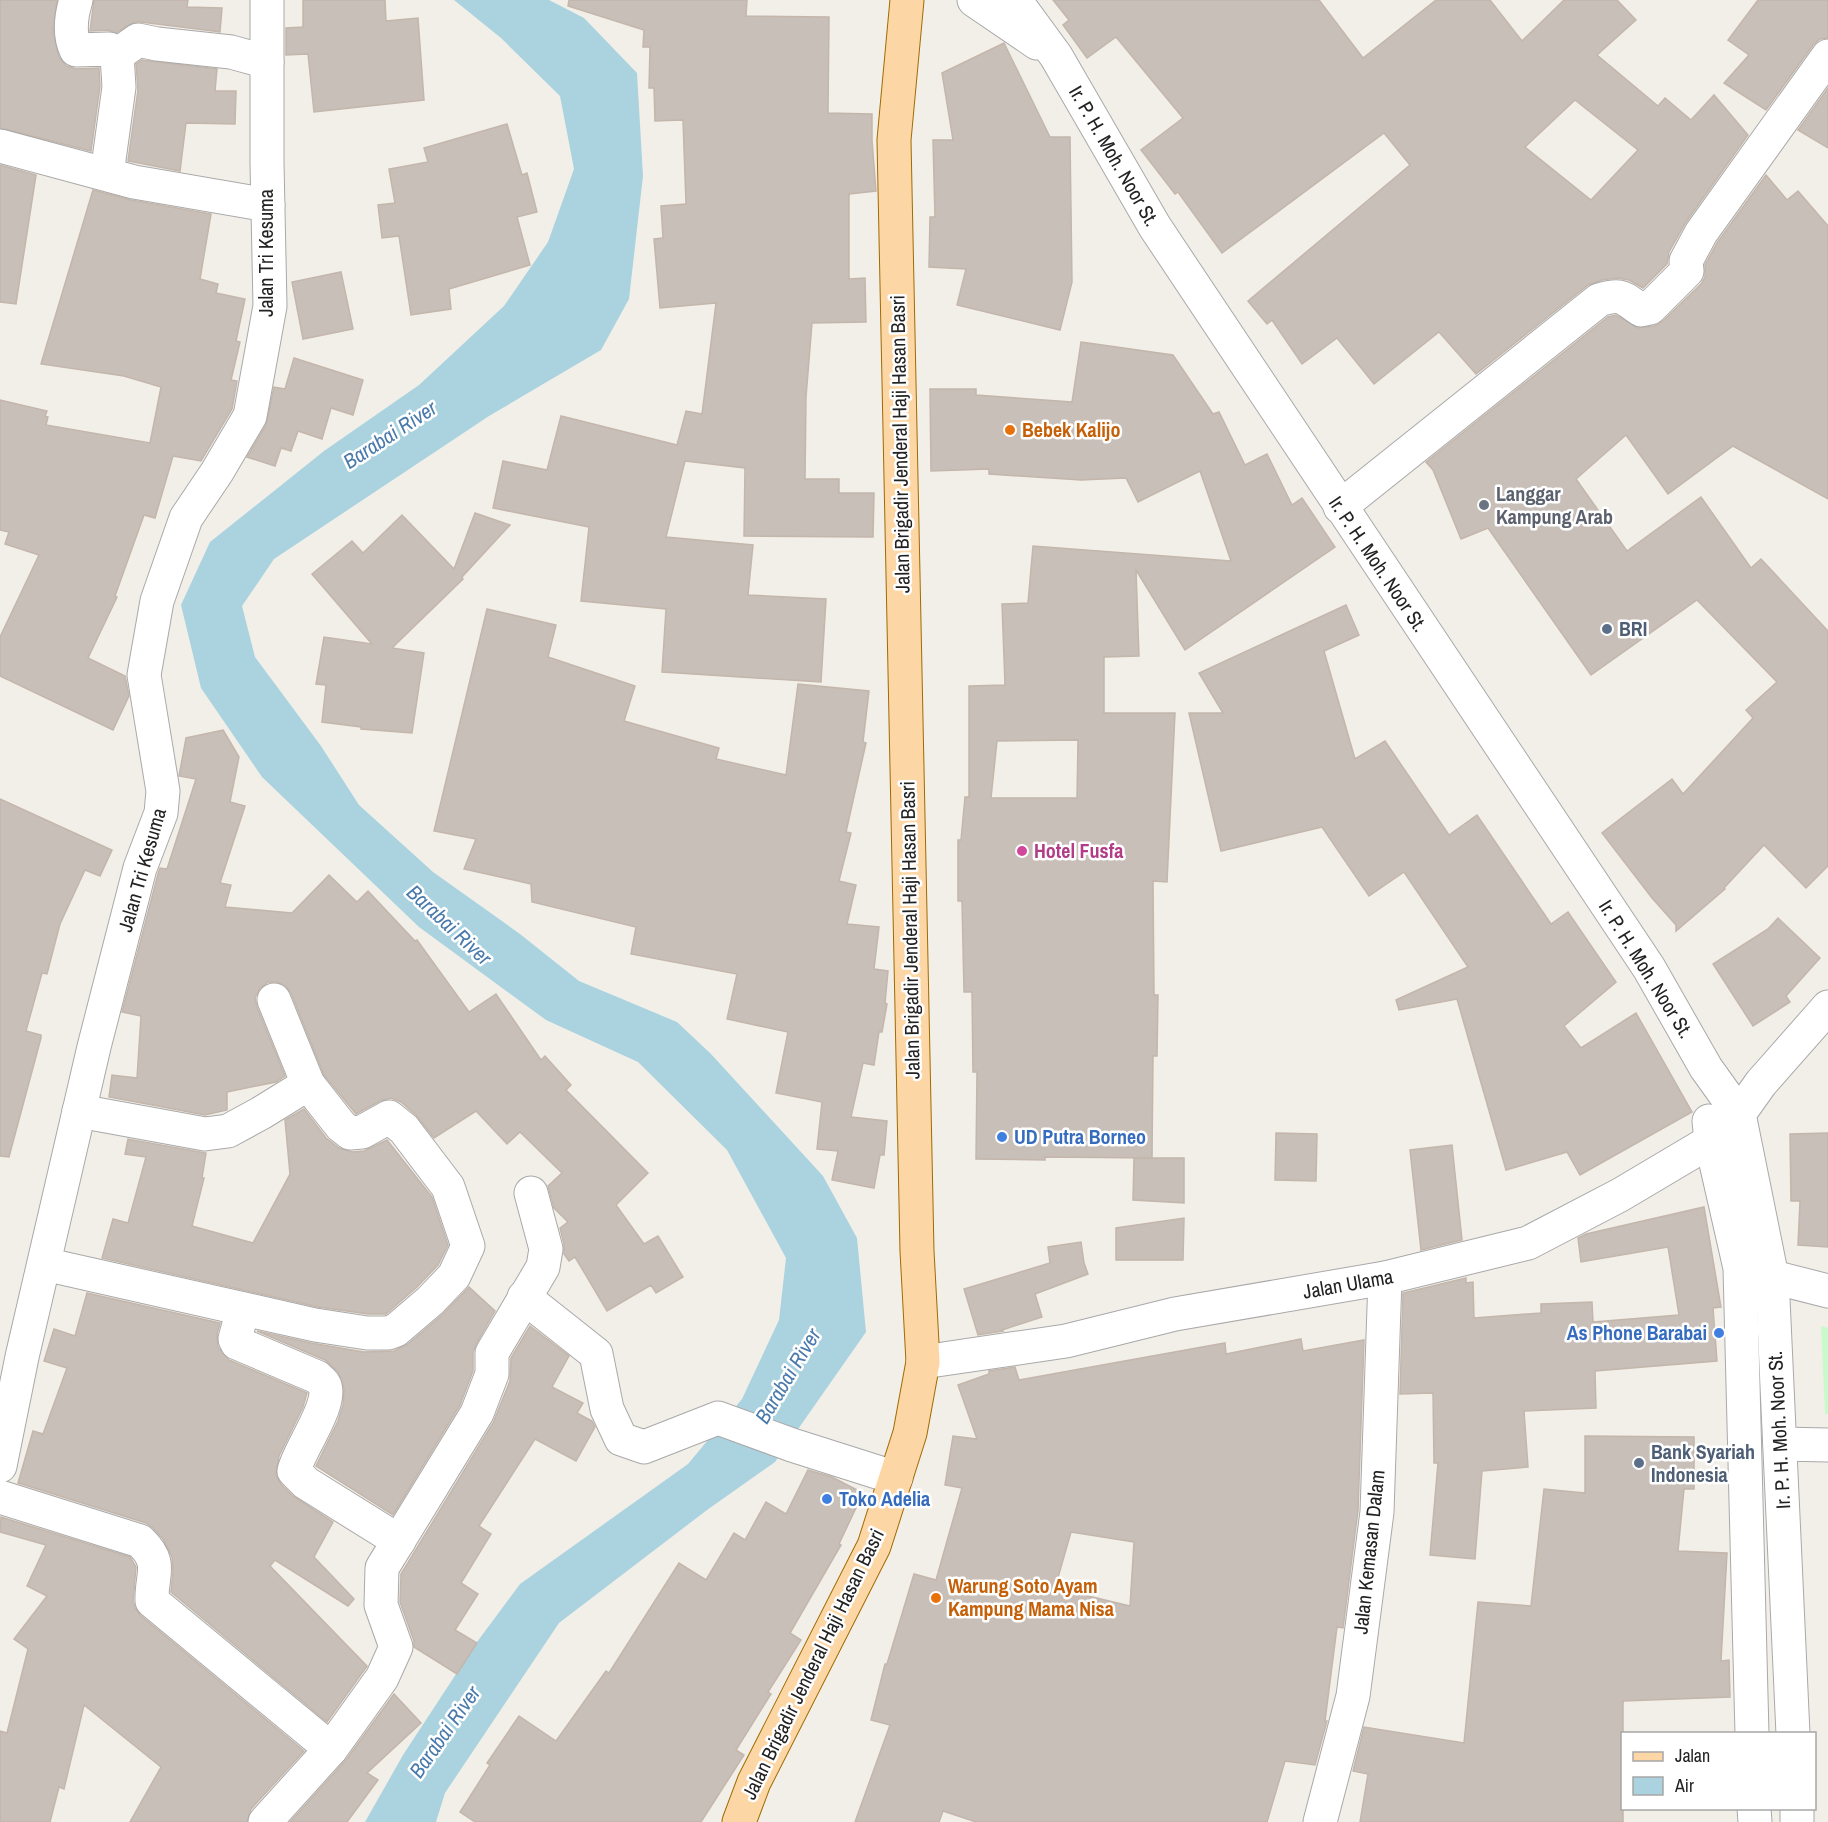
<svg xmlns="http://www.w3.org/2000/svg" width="1828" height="1822" viewBox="0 0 1828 1822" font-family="'Archivo Narrow',sans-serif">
<rect width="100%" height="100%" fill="#f2efe9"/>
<!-- park -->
<polygon fill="#c8facc" points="1821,1326 1828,1328 1828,1414 1825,1414"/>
<!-- water -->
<polygon fill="#aad3df" points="454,0 549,0 584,18 637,73 643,176 629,299 601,350 489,416 274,559 242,606 255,657 321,746 359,805 433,872 520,934 579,981 677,1022 711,1054 823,1176 857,1238 866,1332 775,1462 707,1510 559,1623 445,1793 436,1822 365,1822 403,1755 477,1642 520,1584 688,1464 742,1399 779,1320 786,1258 727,1150 638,1062 546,1020 419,927 262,777 201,688 181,605 210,542 324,451 419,385 504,306 548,242 574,169 560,96 501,38"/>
<!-- building -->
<g fill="#c7bfb8" stroke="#c4b6ab" stroke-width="1.5" fill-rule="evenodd">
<polygon points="0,0 57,0 53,32 59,57 66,66 76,69 99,68 100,86 91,151 0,128"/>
<polygon points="94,0 188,0 187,7 222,8 220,32 141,22 134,22 116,33 108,30 90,31"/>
<polygon points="303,0 385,0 386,21 418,18 424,100 314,112 308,54 286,55 286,28 303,27"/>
<polygon points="569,0 747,0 746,16 829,17 828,113 872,114 872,140 876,191 849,194 849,279 865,278 866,322 812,323 806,397 805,479 839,479 839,493 874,493 873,537 744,536 745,468 685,461 666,537 753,545 748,595 826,599 821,682 662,672 666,609 581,601 589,527 493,508 503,461 547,470 561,416 677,445 686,411 702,414 716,303 660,308 654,239 663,238 661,206 686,204 683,120 655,121 654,88 649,88 650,47 643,47 644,30 568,6"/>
<path d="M1053,0H1319L1363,58L1436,0H1490L1522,41L1564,0H1617L1636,20L1597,55L1658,106L1665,98L1691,120L1714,95L1748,135L1686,222L1669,252L1667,264L1643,288L1629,280L1617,278L1602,280L1588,285L1476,374L1439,332L1374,384L1337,338L1302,364L1272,320L1267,324L1248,301L1410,165L1384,133L1222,253L1178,192L1175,194L1141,150L1183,118L1116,37L1087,58L1063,25L1069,20ZM1575,100L1638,150L1591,200L1525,147Z"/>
<polygon points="1758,0 1828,0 1828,38 1820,39 1813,45 1766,110 1724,83 1749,55 1728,40"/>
<polygon points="1004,43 1050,137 1070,137 1072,282 1060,330 957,305 966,269 929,267 930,217 935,217 933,140 953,140 942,73"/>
<polygon points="142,60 217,69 215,91 236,91 235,124 186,123 180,171 128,161 138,90 136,64"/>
<polygon points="1828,88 1828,148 1798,130"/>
<polygon points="507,124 522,175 527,173 537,212 517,217 530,265 449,289 451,309 411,315 399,236 382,238 378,205 395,203 389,169 428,162 424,148"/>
<polygon points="0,165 36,175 16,304 0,302"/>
<polygon points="1766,175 1787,200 1798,191 1828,226 1828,499 1733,446 1668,494 1626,435 1576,479 1627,551 1701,497 1751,568 1761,559 1828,631 1828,866 1806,888 1764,845 1724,888 1725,889 1676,931 1676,925 1652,898 1602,833 1672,779 1683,794 1753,718 1746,710 1777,682 1697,600 1591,675 1488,528 1461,539 1433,470 1426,462 1608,317 1616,315 1638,328 1654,326 1663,321 1701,284 1705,277 1705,265 1717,243"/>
<polygon points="93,190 131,200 211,214 200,279 218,284 216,293 245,299 236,341 240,342 231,380 237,381 232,409 201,461 173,456 155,518 144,515 115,596 117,597 88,658 125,676 129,696 113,730 0,676 0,637 39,555 5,544 9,532 0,530 0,400 47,411 45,416 48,417 46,425 150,443 161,387 124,376 41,364"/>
<polygon points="341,272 353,329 303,339 292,282"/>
<path d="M1081,342L1173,355L1213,414L1219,412L1245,465L1267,454L1292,505L1302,498L1335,547L1185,650L1136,570L1139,656L1104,657V713H1175L1167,882L1153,881L1154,995H1158L1157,1056H1153L1152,1158L1045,1157V1160L976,1159L977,1072H973L972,992H964L962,901H958V840H961L965,797H969V686L1005,685L1002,604L1028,603L1033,546L1231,561L1200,471L1138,502L1126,478L1081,480L989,474V469L931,471L930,389H976V395L1072,402ZM1078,740L1077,798H991L997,741Z"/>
<polygon points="294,358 363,380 353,415 331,408 322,439 298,431 291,451 281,448 275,466 247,457 266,425 274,387 285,389"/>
<polygon points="475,513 510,525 462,577 463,579 392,648 424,653 412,733 361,729 361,727 322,722 326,685 316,684 324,637 372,644 312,574 352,541 363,553 402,515 454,569"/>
<polygon points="1346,605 1359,635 1324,651 1355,759 1385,741 1449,835 1477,815 1551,924 1568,912 1616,982 1564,1026 1581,1048 1636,1013 1692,1112 1580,1175 1567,1152 1506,1170 1457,999 1399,1010 1396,1000 1468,967 1404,872 1369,896 1322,827 1221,851 1189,713 1223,713 1199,673"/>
<polygon points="487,609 556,625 548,657 635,686 624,721 719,748 716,759 786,775 798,684 869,691 863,742 866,743 846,832 851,833 839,881 856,885 847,924 879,927 874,969 888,971 885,1003 887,1004 882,1032 879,1032 874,1065 863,1063 851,1117 887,1121 884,1155 880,1155 874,1188 832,1180 838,1151 817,1149 822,1102 776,1093 788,1032 727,1019 737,974 631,954 636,927 532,902 531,884 464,869 476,839 434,831"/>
<polygon points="223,730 239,757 230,802 245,806 220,883 231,885 225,907 292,913 329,875 357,902 368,891 415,941 417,940 469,1012 496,994 541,1060 545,1056 571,1085 566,1090 648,1173 616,1205 644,1244 658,1236 683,1277 656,1293 651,1285 607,1311 575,1257 569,1261 564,1254 564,1244 560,1228 568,1222 554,1208 548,1186 562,1173 520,1132 507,1144 476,1111 434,1138 416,1115 401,1102 391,1098 380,1101 356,1114 324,1075 291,993 286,986 277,982 268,982 260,988 255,998 257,1007 285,1076 276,1082 227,1092 227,1110 205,1115 109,1097 112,1075 137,1078 141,1016 122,1012 158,874 160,868 167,869 196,779 179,776 186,738"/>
<polygon points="0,799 112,850 100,876 85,870 60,924 47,974 42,973 26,1031 41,1035 41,1038 9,1157 0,1156"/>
<polygon points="1778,918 1820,958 1786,996 1790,1002 1753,1026 1713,964 1768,929"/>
<polygon points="304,1109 326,1138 339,1148 352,1152 364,1151 387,1140 432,1197 448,1245 438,1265 417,1287 386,1314 368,1314 318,1307 102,1258 113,1219 128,1223 146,1157 125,1154 128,1139 206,1153 202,1178 204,1178 192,1226 253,1243 290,1174 285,1120"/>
<polygon points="1276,1133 1317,1134 1316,1181 1275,1180"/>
<polygon points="1828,1133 1828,1247 1798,1245 1800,1201 1791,1201 1790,1134"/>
<polygon points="1452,1145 1462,1240 1421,1250 1410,1150"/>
<polygon points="1134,1158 1184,1158 1184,1203 1133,1200"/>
<polygon points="1704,1207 1721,1307 1713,1308 1717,1361 1595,1371 1596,1408 1524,1411 1528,1467 1482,1471 1475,1559 1430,1555 1438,1463 1434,1463 1433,1393 1400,1394 1403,1293 1466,1278 1466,1283 1473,1282 1474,1318 1541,1313 1541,1304 1592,1302 1593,1322 1679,1315 1668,1247 1581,1262 1578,1238 1586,1234"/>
<polygon points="1184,1218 1183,1260 1116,1260 1116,1228"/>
<polygon points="1081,1242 1084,1263 1088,1274 1035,1294 1042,1317 1002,1330 1003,1331 978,1335 964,1289 1050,1263 1048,1247"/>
<polygon points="469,1287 495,1311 476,1344 473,1353 473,1371 460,1405 393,1515 316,1466 338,1421 343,1405 344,1388 338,1372 325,1360 257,1331 311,1343 364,1352 394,1351 408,1344 442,1315"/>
<polygon points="87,1293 220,1323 217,1334 218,1347 229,1360 307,1393 303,1407 279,1456 276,1475 281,1484 293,1496 333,1522 314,1557 354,1599 348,1606 275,1560 270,1566 367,1666 327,1722 171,1592 173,1571 172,1557 163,1539 153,1528 146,1523 18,1483 33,1431 43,1434 67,1368 44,1361 54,1329 75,1336"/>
<polygon points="530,1326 569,1356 552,1387 583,1403 577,1413 592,1421 595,1427 576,1461 535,1439 479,1526 491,1534 461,1583 478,1594 455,1630 477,1643 457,1674 414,1647 414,1641 400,1602 401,1574 493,1423 510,1381 511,1358"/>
<path d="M1301,1339L1303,1351L1364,1340L1358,1510L1343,1628L1337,1627L1325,1721H1327L1315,1765L1285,1761L1267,1822H976L943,1811L939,1822H855L890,1725L871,1720L885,1664H887L914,1574L936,1580L962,1488L945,1485L953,1436L977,1439L958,1385L989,1374V1371L1015,1367L1019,1380L1225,1343L1226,1354ZM1071,1532L1134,1542L1130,1606L1055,1588Z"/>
<polygon points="1585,1436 1694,1437 1694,1489 1684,1489 1678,1551 1727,1553 1721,1661 1729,1660 1730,1697 1623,1701 1623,1822 1360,1822 1368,1774 1353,1771 1364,1727 1464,1743 1478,1602 1531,1606 1544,1489 1585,1493"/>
<polygon points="808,1470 832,1477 863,1493 839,1544 841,1545 790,1633 801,1640 768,1692 771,1694 736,1750 744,1755 701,1822 475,1822 460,1812 490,1765 487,1763 519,1716 556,1741 606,1671 609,1673 679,1563 706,1580 734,1533 745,1540 766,1502 786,1514"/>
<polygon points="1,1517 130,1557 136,1567 133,1601 135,1608 140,1615 304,1751 251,1809 247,1822 130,1822 161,1767 84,1705 64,1789 59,1787 50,1822 0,1822 0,1731 7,1733 28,1649 14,1639 47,1596 27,1586 46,1545 0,1532"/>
<polygon points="394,1694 421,1723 367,1773 378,1780 347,1822 290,1822 346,1760"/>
</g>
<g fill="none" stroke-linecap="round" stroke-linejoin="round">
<!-- minor casing -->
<g stroke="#a9a9a9" stroke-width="35">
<g id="minor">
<path d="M76,0C71,16 69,35 76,50L109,49L117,55L119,87L107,174"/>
<polyline points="974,0 1037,43"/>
<polyline points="1015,0 1056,56 1155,227 1649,968 1706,1068 1739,1114 1772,1277 1793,1734"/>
<polyline points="117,55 138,40 157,44 231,52 267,62"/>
<polyline points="0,146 134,182 268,205"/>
<path d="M1340,507L1599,300C1622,293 1622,297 1641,310L1650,308L1687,271L1686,261L1701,233L1828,56"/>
<polyline points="79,1111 205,1134 228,1131 261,1113 308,1084"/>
<polyline points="1709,1121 1711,1141 1740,1268 1752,1734"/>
<polyline points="44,1264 315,1325 367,1333 388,1333 396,1330 430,1301 454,1276 468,1246 448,1187 404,1129 389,1117 362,1132 350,1133 341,1126 308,1084 274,1000"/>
<polyline points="1753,1272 1828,1291"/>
<polyline points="524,1297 596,1354 607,1409 621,1439 644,1447 718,1418 792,1445 896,1478"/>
<path d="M243,1309L235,1339L237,1343L317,1377C319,1379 322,1381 324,1384C335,1401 298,1451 294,1471L306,1483L399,1541"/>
<polyline points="923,1362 1066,1341 1175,1314 1385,1278 1528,1243 1620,1195 1711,1141 1739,1114 1761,1083 1828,1007"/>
<polyline points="1780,1444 1828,1445"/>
<polyline points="0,1466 22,1357 94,1047 140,868 161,813 163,791 144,675 157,601 186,518 217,472 250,416 270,306 267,162 267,0"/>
<path d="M0,1497L140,1541C164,1564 151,1574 152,1601L331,1749"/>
<polyline points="1754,1808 1755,1822"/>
<polyline points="1797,1808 1797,1822"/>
<polyline points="265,1822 331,1749 382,1678 396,1647 381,1605 382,1568 477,1413 492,1374 492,1353 543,1267 546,1249 531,1193"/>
<polyline points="1320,1822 1353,1696 1377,1512 1385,1278"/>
</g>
</g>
<!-- major casing -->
<g stroke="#a06b00" stroke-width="35">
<polyline id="major" points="739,1822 754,1782 874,1546 910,1433 923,1362 917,1251 894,140 907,0"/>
</g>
<!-- minor -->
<use href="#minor" stroke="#fff" stroke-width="33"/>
<!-- major -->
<use href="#major" stroke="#fcd6a4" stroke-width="33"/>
</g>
<!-- markers -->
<g fill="#e8710a" stroke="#fff" stroke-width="2">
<circle cx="1010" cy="430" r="6"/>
<circle cx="936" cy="1598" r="6"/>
</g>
<circle fill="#6b7280" stroke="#fff" stroke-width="2" cx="1484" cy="505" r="6"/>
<g fill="#5c6f8a" stroke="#fff" stroke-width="2">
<circle cx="1607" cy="629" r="6"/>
<circle cx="1639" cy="1463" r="6"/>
</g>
<circle fill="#d1479c" stroke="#fff" stroke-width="2" cx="1022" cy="851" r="6"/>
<g fill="#3f7fe0" stroke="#fff" stroke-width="2">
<circle cx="1002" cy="1137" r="6"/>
<circle cx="1719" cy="1333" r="6"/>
<circle cx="827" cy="1499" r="6"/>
</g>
<g text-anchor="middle" stroke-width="5" stroke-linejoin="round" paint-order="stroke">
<!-- street labels -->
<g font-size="20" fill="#222" stroke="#fff">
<text transform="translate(1114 156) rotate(60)" y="7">Ir. P. H. Moh. Noor St.</text>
<text transform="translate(266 253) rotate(-90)" y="7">Jalan Tri Kesuma</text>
<text transform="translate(900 444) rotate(-91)" y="7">Jalan Brigadir Jenderal Haji Hasan Basri</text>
<text transform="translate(1378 564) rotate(56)" y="7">Ir. P. H. Moh. Noor St.</text>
<text transform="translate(142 870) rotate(-74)" y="7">Jalan Tri Kesuma</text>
<text transform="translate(910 930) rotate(-91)" y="7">Jalan Brigadir Jenderal Haji Hasan Basri</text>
<text transform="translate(1646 969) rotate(58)" y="7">Ir. P. H. Moh. Noor St.</text>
<text transform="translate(1348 1284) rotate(-10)" y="7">Jalan Ulama</text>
<text transform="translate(1779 1430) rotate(-93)" y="7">Ir. P. H. Moh. Noor St.</text>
<text transform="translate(1369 1552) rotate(-84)" y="7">Jalan Kemasan Dalam</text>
<text transform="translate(813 1664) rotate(-64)" y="7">Jalan Brigadir Jenderal Haji Hasan Basri</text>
</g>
<!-- food labels -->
<g font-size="20" font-weight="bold" fill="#c56008" stroke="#fff" text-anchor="start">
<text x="1022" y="437">Bebek Kalijo</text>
<text x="948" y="1593">Warung Soto Ayam<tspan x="948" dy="23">Kampung Mama Nisa</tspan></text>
</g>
<!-- worship labels -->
<g font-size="20" font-weight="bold" fill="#5b616d" stroke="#fff" text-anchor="start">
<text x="1496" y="501">Langgar<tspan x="1496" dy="23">Kampung Arab</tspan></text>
</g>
<!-- service labels -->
<g font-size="20" font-weight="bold" fill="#4e5e75" stroke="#fff" text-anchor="start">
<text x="1619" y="636">BRI</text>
<text x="1651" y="1459">Bank Syariah<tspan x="1651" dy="23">Indonesia</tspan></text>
</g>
<!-- hotel labels -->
<g font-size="20" font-weight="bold" fill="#b23c85" stroke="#fff" text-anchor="start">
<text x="1034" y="858">Hotel Fusfa</text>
</g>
<!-- shop labels -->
<g font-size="20" font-weight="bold" fill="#366cbe" stroke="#fff" text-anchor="start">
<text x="1014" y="1144">UD Putra Borneo</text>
<text x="1707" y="1340" text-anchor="end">As Phone Barabai</text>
<text x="839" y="1506">Toko Adelia</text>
</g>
<!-- water labels -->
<g font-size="21" font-style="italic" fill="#4a7aab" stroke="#fff">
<text transform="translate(390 435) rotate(-33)" y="7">Barabai River</text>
<text transform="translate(449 925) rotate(43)" y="7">Barabai River</text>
<text transform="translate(788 1376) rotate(-59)" y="7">Barabai River</text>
<text transform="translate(445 1732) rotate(-55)" y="7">Barabai River</text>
</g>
</g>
<!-- legend -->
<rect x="1621" y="1732" width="195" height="78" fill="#ffffff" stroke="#a7a7a7" stroke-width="1.5"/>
<rect x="1633" y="1752" width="30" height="9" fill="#fcd6a4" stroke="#a7a7a7" stroke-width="1.5"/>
<text x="1675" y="1762" font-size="18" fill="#222222">Jalan</text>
<rect x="1633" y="1777" width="30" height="18" fill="#aad3df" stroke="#a7a7a7" stroke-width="1.5"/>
<text x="1675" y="1792" font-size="18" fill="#222222">Air</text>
</svg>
